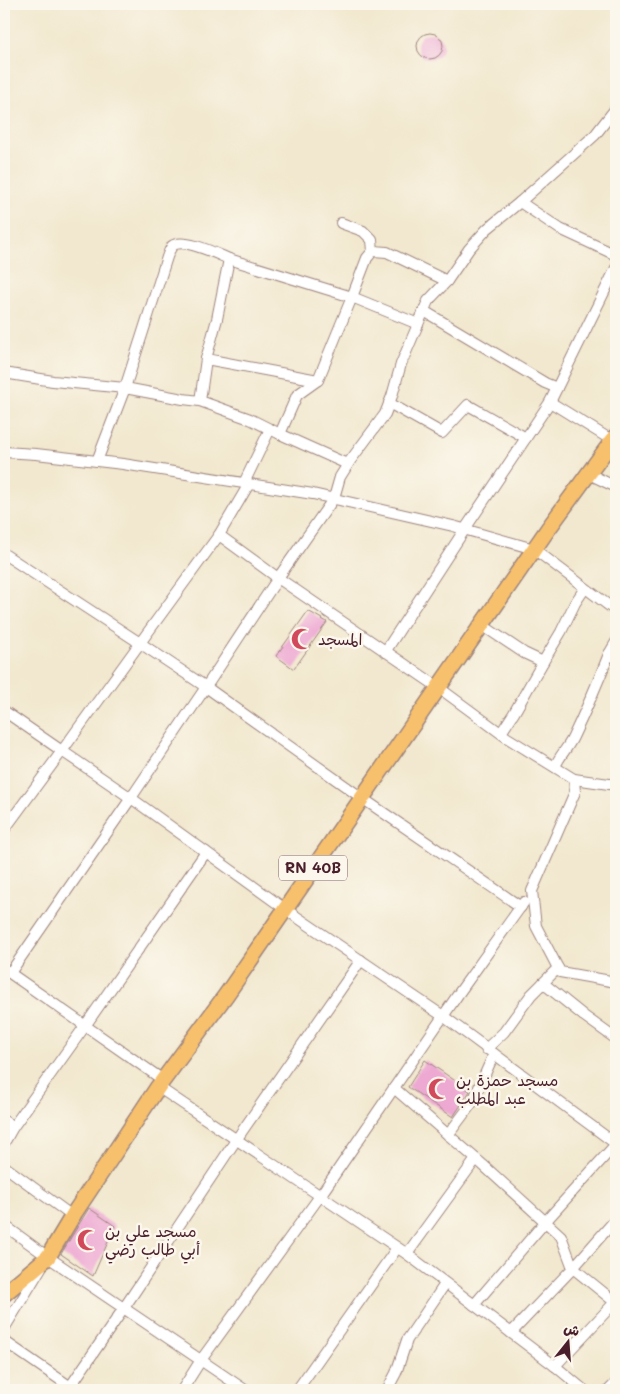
<svg xmlns="http://www.w3.org/2000/svg" width="620" height="1394" viewBox="0 0 620 1394" font-family="Mali,'Playpen Sans Arabic',sans-serif">
<rect width="100%" height="100%" fill="#fbf7ec"/>
<filter id="ink" filterUnits="userSpaceOnUse"><feTurbulence type="fractalNoise" baseFrequency=".02" numOctaves="2"/><feDisplacementMap in="SourceGraphic" scale="10" xChannelSelector="R" yChannelSelector="G"/><feConvolveMatrix kernelMatrix="1 2 1 2 8 2 1 2 1" color-interpolation-filters="sRGB"/></filter>
<filter id="wash" filterUnits="userSpaceOnUse"><feTurbulence type="fractalNoise" baseFrequency=".0096" numOctaves="4" result="noise"/><feDisplacementMap in="SourceGraphic" scale="20" xChannelSelector="R" yChannelSelector="G"/><feGaussianBlur stdDeviation="1.12" result="paint"/><feColorMatrix in="noise" values="0 0 0 0 0 0 0 0 0 0 0 0 0 0 0 0 0 1.4 0 .05"/><feComposite in="paint" operator="in"/></filter>
<g filter="url(#wash)">
<rect width="100%" height="100%" fill="#f2e8cf"/>
<g id="blocks">
<!-- building -->
<g fill="#eea9d3">
<circle cx="430" cy="46" r="13"/>
<polygon points="308,611 327,622 294,669 276,656"/>
<polygon points="425,1060 470,1091 453,1117 408,1087"/>
<polygon points="89,1208 115,1226 93,1276 61,1254"/>
</g>
</g>
</g>
<g filter="url(#ink)">
<use href="#blocks" fill-opacity="0" stroke="#9e847d" stroke-width="1"/>
<g fill="none" stroke-linecap="round" stroke-linejoin="round">
<!-- minor casing -->
<g stroke="#9e847d" stroke-width="12">
<g id="minor">
<polyline points="616,108 595,135 520,202 560,229 616,255"/>
<polyline points="341,223 363,231 372,240 373,251"/>
<polyline points="424,311 545,383 557,388"/>
<polyline points="206,359 318,380"/>
<path d="M4,373L53,381L125,388L167,257C168,254 170,249 172,246C183,237 217,254 229,259"/>
<polyline points="550,402 616,268"/>
<polyline points="389,403 442,433 468,405 526,438"/>
<polyline points="280,434 250,419 200,401 206,359 217,319 229,259 352,297 367,258 373,251 387,252 447,281"/>
<polyline points="4,452 36,454 123,464 313,494 453,526 534,549 616,611"/>
<polyline points="97,461 125,388 183,399 200,401"/>
<polyline points="347,464 280,434 297,395 318,380 352,297 418,324"/>
<polyline points="589,474 616,487"/>
<polyline points="244,483 270,429"/>
<polyline points="249,484 219,535 278,578 334,498 340,477 350,461 385,414 392,396 401,364 428,301 447,281 469,249 487,229 520,202"/>
<polyline points="4,554 140,643 62,751 131,798 206,687 140,643 219,535"/>
<polyline points="482,625 524,653 543,662 514,713 501,733"/>
<polyline points="616,642 609,654 616,658"/>
<polyline points="385,652 465,529 550,402 613,441"/>
<polyline points="543,662 561,632 575,603 585,588"/>
<polyline points="4,711 62,751 4,830"/>
<path d="M555,767C559,756 568,748 573,737C586,710 598,682 609,654"/>
<polyline points="574,779 616,785"/>
<polyline points="521,907 362,798 206,687 278,578 438,687 506,737 574,779 575,792 532,891 536,926 560,972 616,982"/>
<polyline points="4,969 163,1080"/>
<polyline points="10,973 131,798 285,909 443,1016 616,1144"/>
<polyline points="543,983 584,1016 616,1039"/>
<polyline points="486,1049 504,1032 531,995 558,968"/>
<polyline points="158,1087 407,1254 555,1366 584,1390"/>
<polyline points="394,1088 483,1165 561,1236 573,1268 616,1219"/>
<polyline points="4,1121 13,1127 85,1026 206,852"/>
<polyline points="448,1135 472,1103 494,1054"/>
<polyline points="4,1143 13,1127"/>
<polyline points="4,1166 72,1216"/>
<polyline points="4,1225 48,1257 245,1390"/>
<polyline points="407,1254 476,1159"/>
<polyline points="474,1305 545,1222 616,1144"/>
<polyline points="4,1329 41,1268"/>
<polyline points="511,1333 573,1268 615,1302 555,1366"/>
<polyline points="4,1341 75,1390"/>
<polyline points="70,1387 124,1308 236,1140 361,960"/>
<polyline points="182,1390 201,1360 320,1196 459,993 524,902"/>
<polyline points="297,1390 397,1248"/>
<polyline points="387,1390 396,1373 407,1340 445,1284"/>
<polyline points="609,1390 616,1383"/>
</g>
</g>
<!-- primary casing -->
<g stroke="#9e847d" stroke-width="18">
<polyline id="primary" points="4,1294 48,1257 75,1212 158,1087 226,995 548,529 616,436"/>
</g>
<!-- minor -->
<use href="#minor" stroke="#fff" stroke-width="10"/>
<!-- primary -->
<use href="#primary" stroke="#f7c06c" stroke-width="15"/>
</g>
</g>
<!-- icons -->
<defs>
<g id="mosque-bare" transform="scale(1.725)"><path d="M3.5-4.9A6 6 0 1 0 3.5 4.9A5 5 0 1 1 3.5-4.9Z" fill="#d1495b" stroke="#fbf7ec" stroke-width="2.5" paint-order="stroke"/></g>
</defs>
<g fill-rule="evenodd">
<use href="#mosque-bare" x="302" y="639"/>
<use href="#mosque-bare" x="439" y="1089"/>
<use href="#mosque-bare" x="88" y="1240"/>
</g>
<g text-anchor="middle" stroke-width="5" stroke-linejoin="round" paint-order="stroke">
<!-- shield labels -->
<rect fill="#fbf7ec" stroke="#7f6065" stroke-width="1" x="279" y="855.5" width="68" height="25" rx="4"/>
<g font-size="15" font-weight="bold" fill="#4a1f2b">
<text x="313" y="873">RN 40B</text>
</g>
<!-- poi labels -->
<g font-size="16" fill="#4a1f2b" stroke="#fbf7ec" text-anchor="start">
<text x="318" y="645">المسجد</text>
<text x="456" y="1086">مسجد حمزة بن<tspan x="456" dy="18">عبد المطلب</tspan></text>
<text x="105" y="1237">مسجد علي بن<tspan x="105" dy="18">أبي طالب رضي</tspan></text>
</g>
</g>
<!-- margin -->
<rect width="620" height="1394" fill="none" stroke="#fbf7ec" stroke-width="20"/>
<!-- north arrow -->
<g transform="translate(568 1342) rotate(17)" stroke="#fbf7ec" stroke-width="4" paint-order="stroke">
<path d="M0-4L9 19L0 12L-9 19Z" fill="#4a1f2b"/>
<text y="-8" font-size="14" font-weight="bold" text-anchor="middle" fill="#4a1f2b">ش</text>
</g>
</svg>
